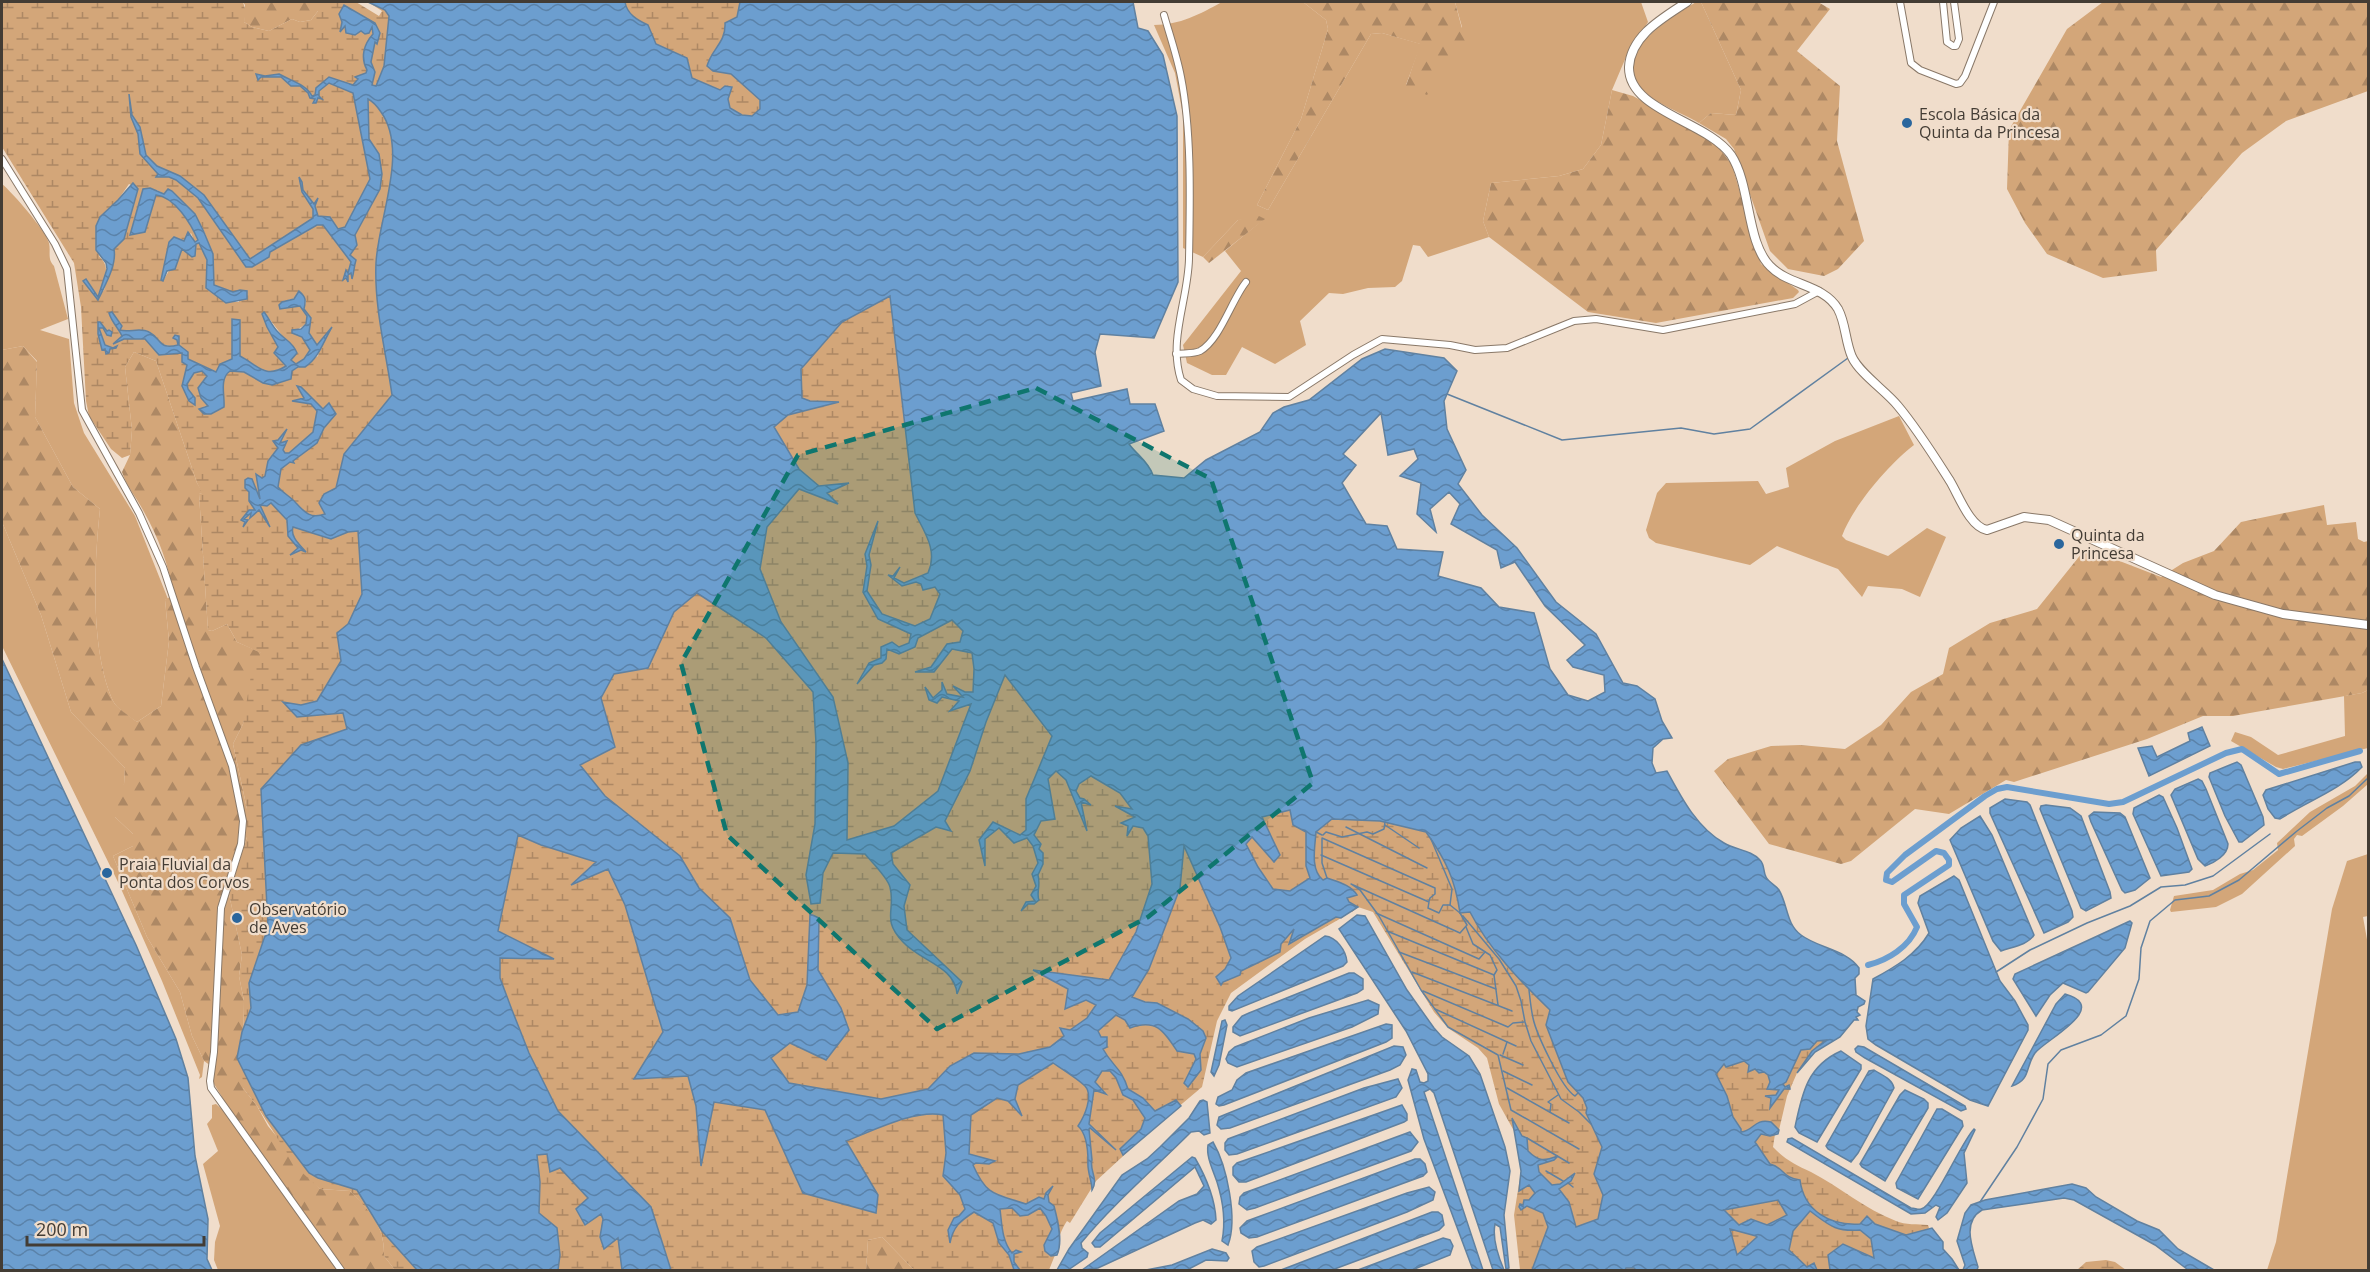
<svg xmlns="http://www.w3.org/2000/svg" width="2370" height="1272" viewBox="0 0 2370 1272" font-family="'Open Sans',sans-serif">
<defs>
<pattern id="forest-firs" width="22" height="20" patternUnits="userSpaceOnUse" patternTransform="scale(1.5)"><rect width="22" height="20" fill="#d3a679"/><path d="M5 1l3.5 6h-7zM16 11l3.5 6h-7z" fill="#ad8864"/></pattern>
<pattern id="wetland-marsh" width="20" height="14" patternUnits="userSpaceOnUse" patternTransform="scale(1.5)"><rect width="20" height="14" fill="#d3a679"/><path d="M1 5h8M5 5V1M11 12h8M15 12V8" fill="none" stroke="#ad8864"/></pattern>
<pattern id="water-waves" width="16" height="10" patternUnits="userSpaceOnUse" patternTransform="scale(1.5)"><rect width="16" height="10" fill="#6c9ecf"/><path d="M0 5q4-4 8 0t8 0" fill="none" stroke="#5a82a9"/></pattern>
</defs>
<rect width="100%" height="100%" fill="#f0ddcb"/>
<!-- grass -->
<g fill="#d3a679">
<path d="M1222,2H1303L1326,20L1328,29L1301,119L1257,205L1268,210L1371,34L1382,33L1421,44L1406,85L1462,27L1455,2H1641L1648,22L1626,57L1612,90L1601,145L1583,169L1559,176L1491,183L1483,221L1489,237L1428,257L1420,246L1413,245L1402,281L1395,287L1368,288L1343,294L1329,293L1300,321L1306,345L1275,364L1242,347L1226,375H1212L1187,363L1183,345L1241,271L1225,251L1264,219L1238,220L1203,257L1183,248V115L1175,73L1154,25C1180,25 1200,14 1222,2Z"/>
<path d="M1696,2H1701L1741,90L1736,115L1711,113L1699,123C1684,114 1657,104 1645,92C1607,54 1669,19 1696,2Z"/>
<path d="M2,184C12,192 46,231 49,243C51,252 47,259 54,266L68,319L40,330L69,339L74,403L84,433L135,516L168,599L165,600L169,641L161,706L137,722C130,717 117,709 113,701C90,650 94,565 100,509L73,487L35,417L37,361L23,346L2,350Z"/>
<path d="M1899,416L1914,445C1889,464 1853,506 1842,536L1846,540L1888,556L1927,528L1946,537L1920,597L1902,589L1868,586L1862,597L1838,569L1777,546L1750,565L1656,543L1649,538L1646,530L1657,493L1666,483L1758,481L1766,494L1789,487L1786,468L1835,441Z"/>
<polygon points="2,522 41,615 71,712 125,768 124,784 115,817 133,834 133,846 113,856 147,937 180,992 192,1036 204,1061 202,1077 199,1079 200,1075 162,981 118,882 2,646"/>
<polygon points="2368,690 2368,748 2283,769 2276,767 2231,741 2235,732 2251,737 2278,755 2345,736 2344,696 2362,693"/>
<polygon points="2368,773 2368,784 2343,806 2302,836 2297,835 2294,839 2295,846 2242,894 2216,907 2171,912 2170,910 2174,896 2213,890 2240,874 2253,870 2278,850 2277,843 2310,812 2355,786"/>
<polygon points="2368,854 2368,916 2363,917 2368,945 2368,1270 2267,1270 2276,1242 2332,909 2347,861"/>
<polygon points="216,1104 226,1113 340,1270 218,1270 214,1260 215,1242 220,1226 203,1164 218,1151 207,1124 212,1118 212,1105"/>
</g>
<!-- forest -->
<g fill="url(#forest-firs)">
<polygon points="243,2 319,2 318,11 311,20 300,22 292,19 269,31 252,27 244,22 245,5"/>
<polygon points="1303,2 1455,2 1466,44 1427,95 1406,86 1420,44 1382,33 1371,34 1268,210 1257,205 1301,119 1328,29 1326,20"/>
<polygon points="1701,2 1818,2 1830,9 1797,51 1840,86 1837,141 1864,241 1838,269 1824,276 1788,269 1770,251 1734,149 1726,139 1699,123 1711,113 1736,115 1741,90"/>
<polygon points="2103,2 2368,2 2368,91 2286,121 2242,153 2156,250 2157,271 2103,278 2047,254 2025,223 2007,189 2009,130 2067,29"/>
<polygon points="1612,90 1633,96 1695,130 1720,149 1732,165 1761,264 1798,290 1799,292 1793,298 1656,323 1588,312 1489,237 1483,221 1491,183 1559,176 1583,169 1601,145"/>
<polygon points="1257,215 1265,219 1209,263 1203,257 1238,220"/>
<path d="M23,346L37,362L35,417L73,487L100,509C94,565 90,650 113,701C117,709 130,716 137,722L161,706L169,641L165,600L173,595C170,567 158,537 144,512C137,498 127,487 122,472L130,455L132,430L125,367L134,352L156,361L197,483L203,493L199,494L208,630L212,631L227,624L237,642L262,653L243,724L233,744L247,809V837L229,894L242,955L239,976L244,1001L243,1088L257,1106L268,1126L320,1189L350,1191C370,1211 385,1226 384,1256L395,1270H340L219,1105L224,1100L214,1084V1068L204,1061L192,1036L180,992L147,937L113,856L133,846V834L115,817L108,798L124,784L125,768L71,712L41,615L2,522V350Z"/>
<polygon points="2324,505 2327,525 2356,522 2358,539 2364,542 2368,541 2368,690 2362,693 2233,716 2203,716 2147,739 2014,782 2006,780 1949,814 1915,809 1851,861 1841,864 1769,844 1714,771 1728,759 1771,746 1800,745 1845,749 1881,725 1911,692 1943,674 1949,648 1990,623 2037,609 2086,548 2161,577 2183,563 2214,551 2241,522"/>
<polygon points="882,1237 914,1270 866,1270 868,1240"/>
</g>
<!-- wetland -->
<g fill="url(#wetland-marsh)" fill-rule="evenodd">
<path d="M2,2H243L246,12L244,22L252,27L269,31L292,19L300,22L311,20L318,11V2H356L379,16L382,11L368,2H952L864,236L1198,867L1343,917L1305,939L1231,993L1217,1021L1202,1087L1158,1124L1096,1181L1070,1223L1067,1221C1061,1230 1056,1242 1059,1251L1055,1255L1049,1270H914L882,1237L868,1240L866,1270H395L384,1256C385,1226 370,1212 350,1191L320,1189L295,1166L257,1106L243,1088L242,1067L237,1058L244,1025V1001L239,976L242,955L229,894L247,837V809L233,744L243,724L251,675L261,653L237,642L227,624L212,631L208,630L199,494L202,493L197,483L156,361L134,352L125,367L132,430L130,455L122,458L111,449L89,416L86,401L81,307L74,263L2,147ZM129,184L136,187L114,249L115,255L104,290L100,294C102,277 113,270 99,256L100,217L118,200ZM157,190C205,214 210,233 214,285L233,293L240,290L239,302H224L221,297L206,288L207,260L199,243L182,248L163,281L174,237L184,241L191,233L195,243L198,240C191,224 175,197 156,195L145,232ZM298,292L306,301L304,309L311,318L309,333L317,346L331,328L320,347L318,356L292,371L290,379L263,383L244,372L230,371C221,378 224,386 224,396L204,414L203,407L208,406L201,398L198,388L207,376L202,370L194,373L187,384L188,389L195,398L182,386L188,368L182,353L159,355L146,339H124L113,344L122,336L121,330L149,331C159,342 164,349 178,345L185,351L188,359L217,372L220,364L232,360V320H240V356C261,367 262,379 286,366L274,353L278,347L267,327L264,312L281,334L291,360L295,364L305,359L310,350L302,337L292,333L306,324L307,316L300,305L280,308L288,300C294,299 297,298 298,292Z"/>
<polygon points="1190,678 1533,863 1644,1270 1520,1270 1514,1215 1521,1171 1514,1131 1499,1104 1487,1058 1478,1048 1448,1028 1434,1012 1373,912 1358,907 1352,912 1261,909"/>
<polygon points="1859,1006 1857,1012 1860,1015 1856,1017 1858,1020 1854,1020 1840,1037 1815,1052 1797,1073 1787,1096 1779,1130 1774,1126 1741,1143 1653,1036"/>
<path d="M1760,1134H1775L1773,1147C1785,1160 1796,1165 1811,1172C1840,1187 1865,1209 1896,1221C1905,1225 1918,1224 1928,1225L1929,1228L1897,1270H1743L1716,1240L1732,1153Z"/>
<polygon points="2106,1260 2115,1262 2126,1270 2077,1270 2086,1262"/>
</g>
<!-- water -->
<g fill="url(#water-waves)" stroke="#6081a0" stroke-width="1.5" fill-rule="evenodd">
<path d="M368,2H625C627,14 637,20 648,25L656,44L687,58L692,78L720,90L725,86L732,87L728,99L730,108L742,115L752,116L760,109V100L731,74L713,71L707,66C712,48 726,43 725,23L737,17L740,2H1133L1138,28L1148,31L1163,55L1177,116L1178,282L1154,338L1100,334L1095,352L1101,386L1071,393L1073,401L1127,389L1130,404H1155L1164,431L1129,444C1137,455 1148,461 1153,475L1184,478L1206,460L1260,432L1273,413L1284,407L1309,400L1362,359L1385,349L1444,358L1457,371L1444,401L1447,429L1466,470L1458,484L1482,515L1517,548L1556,602L1596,634L1623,683L1637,686L1655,699L1662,721L1672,738L1663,739L1653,748L1652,763L1656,773L1667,771C1681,797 1697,828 1724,843C1736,850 1751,850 1760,860C1765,865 1763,872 1766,877C1769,883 1776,885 1779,890C1788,905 1786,924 1801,935C1818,948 1847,950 1859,968V974L1855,978L1856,995L1865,1001L1864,1004L1858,1007L1857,1012L1860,1015L1856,1017L1858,1020H1854L1840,1037L1815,1052L1797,1073L1812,1051L1826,1040L1817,1041L1810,1049L1801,1050L1786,1082L1783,1084L1785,1087L1789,1085L1790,1089H1784L1770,1108L1771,1098L1765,1096L1776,1095L1779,1090L1767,1089L1770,1082L1768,1075L1764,1072L1759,1073L1755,1069L1748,1072L1749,1065L1744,1061L1726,1067L1724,1064L1716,1074L1727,1096L1733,1117L1741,1129V1132C1754,1131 1754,1118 1771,1122L1779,1130L1778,1134L1770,1136L1761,1134L1755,1142L1770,1164C1784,1167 1782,1178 1800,1180C1804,1211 1830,1226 1860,1224L1867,1216L1875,1224L1906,1235L1932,1228L1943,1242V1249L1952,1259L1959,1270H1830L1828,1255L1843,1244L1874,1258L1871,1239L1860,1230C1835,1232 1829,1225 1810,1211L1793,1231L1789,1250L1807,1267L1814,1263L1817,1270H1636L1634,1268H1626L1625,1270H1532L1548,1227L1543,1213L1527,1206L1521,1210L1519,1207L1520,1204L1523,1205L1524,1200H1529L1535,1193L1529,1185L1519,1191L1521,1171L1512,1118L1522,1136L1527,1138L1528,1151C1539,1162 1544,1161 1558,1156L1554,1160L1538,1165L1539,1172L1552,1185L1560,1184L1575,1173L1571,1181L1559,1189L1569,1202L1576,1227L1598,1219L1603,1195L1594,1174L1602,1147L1586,1113L1587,1108L1583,1098L1568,1082L1546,1025L1550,1010C1520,981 1489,949 1470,912L1460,913C1455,879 1446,860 1426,832L1380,821L1332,819L1316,832C1315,847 1310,870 1323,880L1327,878C1338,882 1351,885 1357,895L1347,898L1349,902L1358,907L1341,918L1336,917L1289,944L1294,929L1281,944L1280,952L1241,971L1240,975L1223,982L1221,985L1216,977L1225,969L1231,958L1220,927L1184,846L1180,888L1149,969L1132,997L1145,1002L1157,1003L1188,1019L1203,1031L1206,1038L1200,1054L1201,1070L1188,1087L1184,1083L1196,1059L1194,1054L1177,1051C1164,1031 1156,1018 1130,1028L1125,1020L1116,1015L1098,1031L1101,1037H1107V1047L1103,1049C1113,1067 1121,1067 1128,1089L1143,1098L1155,1111L1176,1100L1181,1106L1123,1155L1120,1149L1141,1129L1145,1118L1133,1100L1123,1095L1116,1078L1110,1071H1102L1095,1082L1106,1094L1094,1090L1089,1124L1116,1150L1090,1128L1089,1129L1092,1160C1089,1170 1099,1179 1092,1190C1092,1181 1087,1171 1088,1162C1088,1150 1087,1134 1078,1126C1084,1117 1094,1096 1085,1086C1078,1079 1062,1069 1053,1063L1018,1085L1015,1099L1022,1116L1008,1101L997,1098L971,1115L969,1154L995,1161L989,1164L976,1163L973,1165C987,1197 996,1194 1026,1204L1039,1197L1044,1199L1046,1193L1053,1186L1048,1195L1049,1202L1054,1206C1058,1221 1063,1242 1057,1255L1051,1256L1045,1251L1044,1245L1052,1229L1046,1216L1040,1208L1028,1215L1020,1216L1012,1208L1000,1209C1002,1225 1002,1241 1012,1253L1016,1250L1021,1252L1014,1254V1262L1020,1270H1014L1009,1255L999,1243L993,1223L974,1212C960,1221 953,1227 950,1243L948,1230L954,1218L959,1216L965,1209L960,1195L943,1176L946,1153L943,1115C915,1109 873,1131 846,1141L878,1195L876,1213L803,1193L765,1110L714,1102L701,1166L696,1106L688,1076L634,1079L663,1032L625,905L608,869L571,885L596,862L541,845L518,835L498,931L554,959L500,958V978L512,1010L529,1053L558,1111L651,1207L671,1270H622L618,1238L604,1249L600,1237L603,1219L601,1214L585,1225L576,1209L588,1198L560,1168L550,1172L547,1154L537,1155L540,1182L539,1213L557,1228L560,1255L558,1270H417L382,1231L357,1190L318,1178L309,1173L266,1116L237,1058L242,1032L251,1008L249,983L268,927L261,789L301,745L347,729L343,713L297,717L283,702L301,705L317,701L341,661L337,633L348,624L362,594L358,531L348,532L331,539L293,527C290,537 300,545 306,552L301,550L290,555L298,548L288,536L287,520L271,503L267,506L260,505L270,527L259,510L250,518L251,513L244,519L248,520L243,527L245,522L241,520L249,510H255L249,501V492L245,488V480L248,478L252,479L260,499L256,474L262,478L265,476L268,461L278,448L273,441L278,440L287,429L280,443L287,441L283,450L285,453H289L313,432L317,411L311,404L292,401L304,398L297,386L301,387L323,409L329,403L336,414L324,428L317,443L293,461L294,463L290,462L281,469L278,487C283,493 291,497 296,503C305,513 311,519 325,514L319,503L324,494L336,488L344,454L392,395C386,352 374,307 376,263C378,219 409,151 381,112C377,106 374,102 368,99L369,139L379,154L382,174L380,189L355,235L357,245L350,255L356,260C354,266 354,273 352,279L351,273L348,275V282L346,278L343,280L346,270L348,273L351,262L323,225H317L270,252L269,257L252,267H246L198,198L176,180L169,177H156L158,174L140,154L138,134L131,117L129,94L132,115L140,127L146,155L157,166L180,176L204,195L250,259L313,218V209L302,192L299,177L302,182L303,190L314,204L318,198L315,206L318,216L330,217L338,229L345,227L370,179L353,93L329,83L319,91V96L322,99L318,98L316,103H313L315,99L310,98L308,93L300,86H291L281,77H261L258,80L256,74L265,76L279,74C291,81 306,84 312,96L315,95L316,88L329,77L353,85L358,79L355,77L366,73L367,70C360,57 364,44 373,34L372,27L369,33L365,34L361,31L355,35L346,33L345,26L340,32L342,22L339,14L344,5L375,23L380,33L377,44L375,42L371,62L375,72L372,85L376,86L384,66L389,16L385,10ZM890,296L915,513C925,533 938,551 928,573L904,583L894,578L900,567L893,576L888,575L902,586L916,582L921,584L923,590L935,587L940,594L930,619L915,626L882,614L867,591L871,565L869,555L878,521L865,554L867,566L863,592L878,619L911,634L909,643L899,647L892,642L881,647V658L869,663L857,684L874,665L882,663L886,659L887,649L899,654L915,647L918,638L952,620L963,631L960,642L947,644L931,667L915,672H934L952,649L972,653L974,669L973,692H965L953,686L963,697L947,694L942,682V690L933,698L925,687L929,700L937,703L942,697L959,701L950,711L971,704L938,791L894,826L847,840L848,763L833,697L781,622L760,569L767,527L799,489L838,504L827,493L849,483L819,486L799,469L774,427L788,415L839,402L810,401L802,398L801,369L842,322ZM1381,413L1388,455L1414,449L1418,459L1400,476L1421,483L1417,514L1436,532L1430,509L1449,492L1460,504L1451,524L1497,550L1501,568L1515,562L1545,606L1585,645L1567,660L1573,667L1604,675L1605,692L1588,701L1568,695L1550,669L1534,613L1499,607L1481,588L1438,576L1443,552L1397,549L1387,526L1366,524L1342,483L1356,465L1343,454ZM697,593L766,638L813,692L816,743L815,824L806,875L811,904L820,903L823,873L833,853L865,854C871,861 888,878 890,887C896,911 881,919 903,942C920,961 955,966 957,994L962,982L907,930L904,906L910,885L893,864L891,853L936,827L951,831L945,821L970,771L986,722L1005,675L1052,736L1026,799V830L1020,835L993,822L979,840L985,866V839L999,828L1014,843L1027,838L1033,846L1038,863L1032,874L1036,886L1031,895L1035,901L1026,902L1021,911L1028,904H1034L1039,900C1036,893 1041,886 1038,875L1043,864V853L1039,849L1041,844L1034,835L1041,821L1055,819L1048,779L1056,771L1066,780L1087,831L1081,802L1091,805L1084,799L1080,798L1076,791L1079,784L1091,776L1120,793L1132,809L1115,806L1135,817L1121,823L1128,826L1127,836L1133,826L1143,828L1148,836L1152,884L1136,932L1109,980L1033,970L1068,989L1065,1009L1086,1000L1096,1005L1087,1018L1070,1030L1060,1028L1064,1036L1050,1047L1019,1054L974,1053L950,1066L928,1089L881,1099L789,1083L771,1058L790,1043L826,1060L849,1030L841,1008L818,970L819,918L810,914L807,985L798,1012L778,1015L750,980L730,918L699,888L680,856L605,796L580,765L615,747L601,698L614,674L648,668L674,612ZM1290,810L1293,825L1306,832V866L1310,878L1290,891L1273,889L1258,867L1246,844L1252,837L1274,862L1280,855L1262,817ZM1778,1200L1787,1215L1767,1225L1751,1219L1739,1225L1724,1210ZM1730,1229L1756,1236L1757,1237L1737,1255Z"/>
<path d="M133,183L138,189L124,239L114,249C117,265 105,285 98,300L83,281L86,279L98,297L107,269L106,263L96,250V226L100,217L118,200Z"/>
<path d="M150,188L164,194L168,189L172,191L195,214L203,230L213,254L214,285L233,292L240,290L247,291V299L226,303L206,288L207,260L199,243L196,244L195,256L192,257L182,249L175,269L167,271L163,281L161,280L169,242L174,237L184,241L188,232L195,242L198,240C191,224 175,197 156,195L145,232L130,235L143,189Z"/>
<path d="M299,291C306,297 306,300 304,309L311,318L309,333L317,345L332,327C323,342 319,358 305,367H298L292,371L291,379L272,385L263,383L244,372L230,371C219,379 225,395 224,407L211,414H204L199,409L208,406L201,398L198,388L207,376L202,371L194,373L187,384L188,389L195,398V405L189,401L182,386L187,365L182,362V353L159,355L145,339H124L113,344L122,336C118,327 112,323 109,313L112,312L122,326L120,330C129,333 140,327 149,332C162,339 158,350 178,345L177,340L173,338L175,335L179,336V345L188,352V359L216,372L220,364L232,359V319L240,320V356C259,366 265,379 286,366L274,353L278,347L267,327L262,314L264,312C269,318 272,326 278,332C285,340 293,342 297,353L291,360L296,364L304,359L310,350L302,337L292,333V330L301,329L306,324L307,316L300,306L280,309L279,305L282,302L294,299Z"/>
<polygon points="98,322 100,322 107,331 109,330 112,332 111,336 107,335 103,328 99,328 105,345 113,348 117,346 116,348 110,349 109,353 106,354 105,349 102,350 98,334"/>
<polygon points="2,659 136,945 176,1039 188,1078 195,1156 208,1219 207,1259 212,1270 2,1270"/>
<polygon points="2202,727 2210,746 2149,776 2138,748 2152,746 2157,757 2190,741 2188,733"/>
<polygon points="2237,762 2241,765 2263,817 2264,825 2242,842 2239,842 2225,816 2209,777 2210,773"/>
<path d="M2355,762H2360L2362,767C2339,791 2307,801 2280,819L2275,818L2268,809L2263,795L2266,790Z"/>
<path d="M2198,779L2202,781L2206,789L2228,844C2228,855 2214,863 2205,866L2198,859L2171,795L2175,789Z"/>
<polygon points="2159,795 2163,797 2177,828 2192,869 2189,872 2161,876 2133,814 2134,808"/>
<polygon points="2005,799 2027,802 2030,805 2072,911 2073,917 2068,922 2044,933 1990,813 1990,808"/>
<polygon points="2046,805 2070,808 2081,816 2110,892 2111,898 2086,911 2081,908 2040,809 2041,806"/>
<polygon points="2094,812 2120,813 2125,817 2150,878 2135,890 2125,893 2122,890 2091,822 2089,816"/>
<path d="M1980,816L1992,835L2034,935C2028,945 2012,947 2001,951L1993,941L1950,840L1961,828Z"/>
<path d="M1954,876L1959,880L2000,981L2015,1001L2028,1025V1030L1988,1106L1970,1100L1876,1045L1868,1039L1866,1026L1873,979C1895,967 1916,955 1929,933L1918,903L1920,896Z"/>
<path d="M1357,915L1365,916L1407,990L1434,1028L1442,1037L1469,1056L1480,1074L1505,1147L1510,1171L1504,1215L1509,1268L1506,1269L1500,1227L1495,1224C1492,1239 1498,1256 1504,1270H1493L1434,1093L1430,1089L1424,1092L1483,1270H1473L1424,1139L1408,1080L1412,1069L1416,1070L1420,1082L1424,1083L1428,1081V1074L1406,1031L1339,929Z"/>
<polygon points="2130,921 2132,923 2125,948 2088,992 2086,993 2063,983 2050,995 2036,1016 2013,979 2015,974"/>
<path d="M1325,936C1336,937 1346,950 1347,962L1343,966L1232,1011L1229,1010V1006L1238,996Z"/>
<polygon points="1349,973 1354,973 1363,979 1363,989 1357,993 1240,1036 1233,1032 1233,1027 1242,1016 1249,1013"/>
<path d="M2065,994C2112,1007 2045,1040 2035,1053C2025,1067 2031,1080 2012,1086L2056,1004Z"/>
<polygon points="1368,1000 1379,1005 1378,1014 1352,1027 1237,1067 1228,1063 1226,1059 1229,1052 1235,1047 1309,1018"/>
<polygon points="1225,1020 1227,1025 1219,1065 1214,1076 1211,1072 1222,1021"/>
<polygon points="1386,1024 1392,1025 1392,1038 1386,1042 1224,1105 1219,1106 1216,1104 1218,1097 1232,1090 1237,1080 1246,1073"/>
<polygon points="1394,1046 1403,1047 1406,1055 1400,1065 1390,1070 1230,1128 1221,1129 1217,1125 1219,1117 1224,1115"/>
<polygon points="1858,1046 1864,1047 1965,1106 1966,1109 1961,1111 1865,1058 1856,1052 1855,1049"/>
<path d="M1841,1051L1861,1065V1069L1817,1142L1799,1133L1795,1127C1802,1094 1807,1066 1841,1051Z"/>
<path d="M1874,1070C1881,1075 1892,1078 1894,1088L1858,1153L1851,1162L1828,1149L1826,1146L1869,1071Z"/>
<polygon points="1398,1079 1402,1088 1396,1097 1237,1154 1229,1155 1225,1150 1225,1143 1228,1139 1364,1088"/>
<polygon points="1905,1090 1924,1099 1928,1103 1928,1108 1885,1181 1862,1167 1860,1164 1900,1095"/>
<path d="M1203,1100L1207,1102L1210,1133L1204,1135L1199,1131L1191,1132C1154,1169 1114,1203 1081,1243L1082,1248L1088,1253L1087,1257L1068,1270H1057L1069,1249L1122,1175L1147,1159L1160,1147L1189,1118L1200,1101Z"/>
<polygon points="1402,1105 1407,1114 1407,1120 1404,1122 1246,1182 1239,1182 1233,1175 1233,1167 1237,1163"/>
<polygon points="1937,1109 1942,1109 1962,1121 1963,1126 1918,1199 1897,1188 1896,1183"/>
<path d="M1974,1129L1975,1130L1964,1153L1967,1183L1947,1213L1938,1220L1936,1217L1940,1207L1936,1205L1925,1213L1911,1214L1787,1142L1788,1139L1792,1138L1911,1208C1915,1208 1918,1210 1921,1209C1934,1207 1961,1142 1974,1129Z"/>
<polygon points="1410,1132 1418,1142 1411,1151 1255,1208 1247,1210 1239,1204 1240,1197 1244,1193"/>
<path d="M1213,1142C1227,1166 1238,1219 1228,1245L1222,1241C1226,1221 1223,1201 1217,1182C1213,1170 1206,1157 1208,1145Z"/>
<path d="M1192,1157L1195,1158C1206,1177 1215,1198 1216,1220L1211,1224L1203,1220L1195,1223L1098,1268L1082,1270L1179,1201L1197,1194L1204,1186L1195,1167L1100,1247H1095L1092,1243L1100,1233Z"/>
<polygon points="1415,1159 1420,1159 1425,1164 1427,1172 1423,1176 1257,1237 1249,1238 1241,1233 1240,1228 1247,1221"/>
<path d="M2072,1184L2086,1188L2096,1197L2137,1221L2159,1230L2178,1249L2214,1270L2187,1269L2155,1245L2074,1200L2064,1198L1982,1210C1961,1222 1973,1249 1978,1267L1977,1270H1963L1965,1265L1957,1241L1965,1213L1971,1205L1985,1200Z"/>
<polygon points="1429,1187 1435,1192 1433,1200 1407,1212 1264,1266 1259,1267 1254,1262 1252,1251 1257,1247 1407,1193"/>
<polygon points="1432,1212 1438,1212 1442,1215 1444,1225 1439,1230 1332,1270 1281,1270"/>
<polygon points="1443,1238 1450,1240 1453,1246 1450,1255 1412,1270 1358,1270"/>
<polygon points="1212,1249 1226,1253 1229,1258 1227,1261 1206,1260 1187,1270 1146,1270 1172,1265"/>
</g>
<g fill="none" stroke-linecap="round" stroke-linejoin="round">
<!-- stream -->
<g stroke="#6081a0" stroke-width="1.5">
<polyline points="1447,394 1562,440 1681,428 1714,434 1750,429 1848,358"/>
<polyline points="1385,825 1419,848"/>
<polyline points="1346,827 1427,868"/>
<polyline points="1316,832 1322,835"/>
<polyline points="1323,835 1326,832 1342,837 1367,832 1373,834 1384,829 1385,822"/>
<polyline points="1322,838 1435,888 1435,894 1430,898 1429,901"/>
<polyline points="1322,839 1322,863 1327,878"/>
<polyline points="1431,839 1452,889 1450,905"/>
<polyline points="1321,855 1429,902 1428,908 1439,913 1443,905 1450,905 1460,913"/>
<polyline points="1376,913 1479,959 1485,952"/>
<polyline points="1460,913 1467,925 1460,933 1351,884 1360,890 1379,916 1421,990 1448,1027 1498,1055 1511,1110 1579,1149"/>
<polyline points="1463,916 1499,959 1516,986 1521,1001 1525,1022 1531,1041 1561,1099 1579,1112 1591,1124"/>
<polyline points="1466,927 1473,944 1490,955 1497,970 1494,975 1498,1005"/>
<polyline points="1387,931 1494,975"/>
<polyline points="1399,952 1496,989"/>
<polyline points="1412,972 1512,1011"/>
<polyline points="1996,972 2030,950 2087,923 2130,906 2161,887 2185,885 2213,876 2270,834"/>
<path d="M1529,990C1530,999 1531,1009 1533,1018C1536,1033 1562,1089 1575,1096L1578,1093"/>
<polyline points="1423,991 1508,1027 1513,1023 1524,1022"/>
<polyline points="1435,1009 1516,1046"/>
<polyline points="1503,1054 1507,1042"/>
<polyline points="1500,1055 1523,1065"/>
<polyline points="1503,1071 1532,1085"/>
<polyline points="1507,1088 1569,1123"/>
<polyline points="1550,1112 1551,1104 1548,1102 1558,1095"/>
<polyline points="1527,1138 1569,1163"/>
<polyline points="1546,1171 1563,1181"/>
<polyline points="1568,1183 1573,1187"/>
<polyline points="1980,1202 2017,1147 2043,1099 2048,1064 2061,1050 2101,1035 2126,1016 2139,979 2141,948 2150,921 2175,900 2209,896 2239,880 2297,831 2327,808 2349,796 2368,778"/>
</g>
<!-- canal -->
<path stroke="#6c9ecf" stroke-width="6" d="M1868,965C1888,960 1909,947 1917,927L1904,904V895L1949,865V860L1944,853L1936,851L1892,882L1886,880L1887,873L1905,855L1985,796L1997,789L2007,787L2109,804L2123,802L2226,753L2242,749L2279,774L2360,751"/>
<!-- minor casing -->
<g stroke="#897868" stroke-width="8">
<g id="minor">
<polyline points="1900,2 1911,63 1920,70 1956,84 1960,83 1965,76 1994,2"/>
<polyline points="1943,2 1947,42 1953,46 1956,46 1959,39 1954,2"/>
<path d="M1164,15C1170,36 1177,56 1181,77C1192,133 1190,202 1189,259C1188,300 1168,340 1181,380L1193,389L1217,396L1289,397L1353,355L1382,339L1450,345L1475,350L1507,348L1574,321L1596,319L1663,330L1795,304L1819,291"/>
<polyline points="2,159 55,244 67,269 82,410 139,513 163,567 196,667 232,766 243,821 241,844 221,908 214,1052 210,1081 211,1088 341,1270"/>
<path d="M1176,354C1184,353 1194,354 1200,351C1220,340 1232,299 1246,282"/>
</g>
</g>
<!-- secondary casing -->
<g stroke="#897868" stroke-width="10">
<path id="secondary" d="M1687,2C1663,18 1631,35 1629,67C1628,111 1707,121 1731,155C1751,185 1746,242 1770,266C1789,286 1823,284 1838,309C1846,324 1845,341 1852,357C1860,374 1886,391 1898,406C1918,430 1934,456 1950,481C1959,496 1970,527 1987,530L2024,517L2049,520L2215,595L2283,614L2368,625"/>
</g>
<!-- minor -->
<use href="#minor" stroke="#fff" stroke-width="6"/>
<!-- secondary -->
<use href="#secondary" stroke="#fff" stroke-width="8"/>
</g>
<!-- marked area -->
<path fill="#0f766e" fill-opacity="0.2" stroke="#0f766e" stroke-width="4.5" stroke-dasharray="12 8" stroke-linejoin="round" d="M1036,388L1211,479L1313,783L1148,917L937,1029L727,835L681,663L798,455Z"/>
<!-- markers -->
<g fill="#2a669d" stroke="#f0ddcb" stroke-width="2">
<circle cx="1907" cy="123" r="6"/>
<circle cx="2059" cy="544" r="6"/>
<circle cx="107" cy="873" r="6"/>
<circle cx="237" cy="918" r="6"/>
</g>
<g text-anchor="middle" stroke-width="4.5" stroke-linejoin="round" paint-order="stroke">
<!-- poi labels -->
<g font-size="16" fill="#433c34" stroke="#f0ddcb" text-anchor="start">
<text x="1919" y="120">Escola Básica da<tspan x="1919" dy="18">Quinta da Princesa</tspan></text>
<text x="2071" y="541">Quinta da<tspan x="2071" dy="18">Princesa</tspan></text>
<text x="119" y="870">Praia Fluvial da<tspan x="119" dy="18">Ponta dos Corvos</tspan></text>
<text x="249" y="915">Observatório<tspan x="249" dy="18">de Aves</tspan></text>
</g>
</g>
<!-- border -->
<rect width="2370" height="1272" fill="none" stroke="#433c34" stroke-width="6"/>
<!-- scale -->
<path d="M27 1236v9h177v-9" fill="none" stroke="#433c34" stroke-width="3"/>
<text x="36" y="1236" font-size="18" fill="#433c34" stroke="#f0ddcb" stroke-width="4.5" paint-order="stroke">200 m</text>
</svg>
